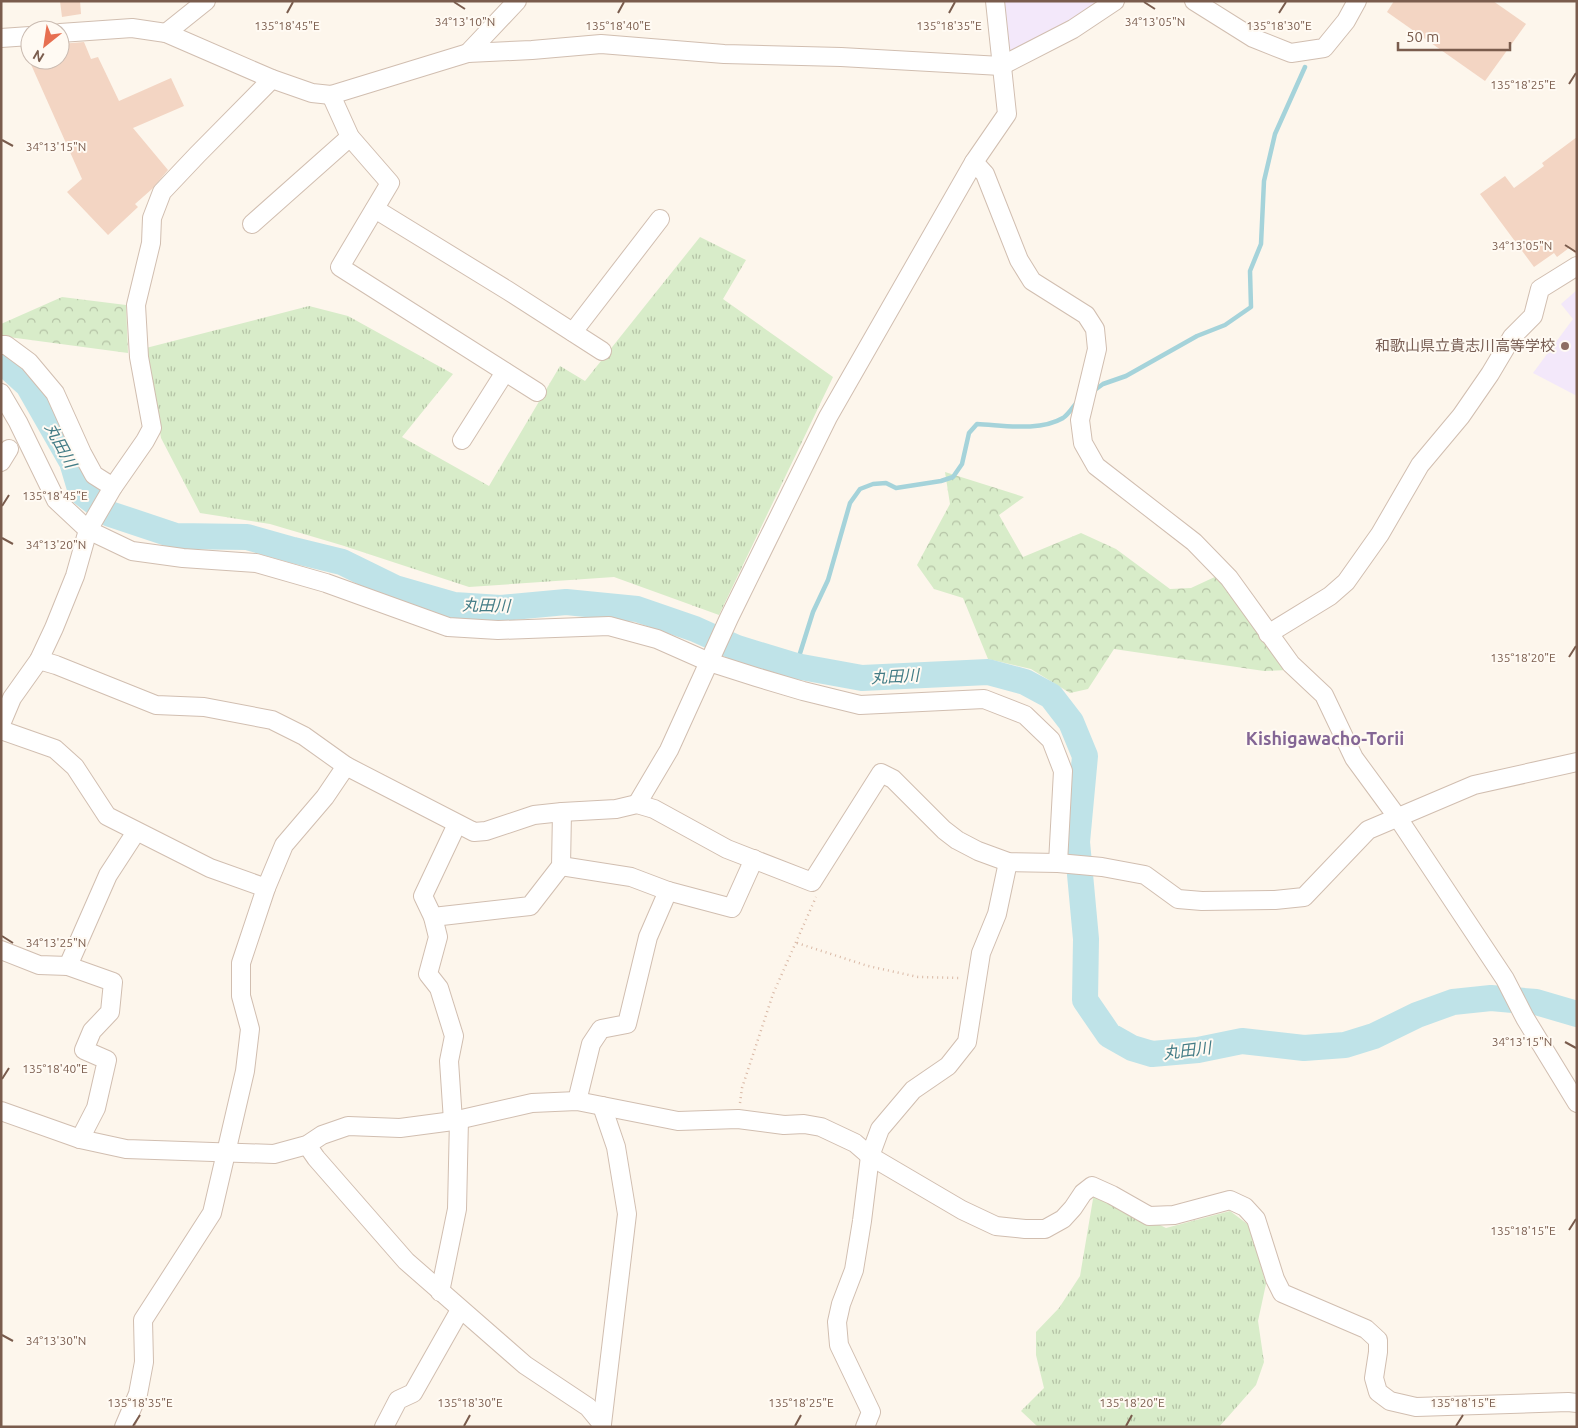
<svg xmlns="http://www.w3.org/2000/svg" width="1578" height="1428" viewBox="0 0 1578 1428" font-family="Ubuntu,'Noto Sans JP',sans-serif">
<defs>
<pattern id="grass-tufts" width="24" height="20" patternUnits="userSpaceOnUse" patternTransform="scale(1.25)"><rect width="24" height="20" fill="#d8ecc9"/><path d="M3 7l-1-3M5 7V3M7 7l1-3M15 17l-1-3M17 17v-4M19 17l1-3" fill="none" stroke="#b4c2a5"/></pattern>
<pattern id="forest-crowns" width="20" height="18" patternUnits="userSpaceOnUse" patternTransform="scale(1.25)"><rect width="20" height="18" fill="#d8ecc9"/><path d="M2 6a3 3 0 1 1 6 0M12 15a3 3 0 1 1 6 0" fill="none" stroke="#b4c2a5"/></pattern>
</defs>
<rect width="100%" height="100%" fill="#fdf6ec"/>
<!-- education -->
<g fill="#f3e8fa">
<polygon points="1000,1 1098,1 1041,39 1007,54"/>
<polygon points="1577,290 1577,396 1533,373 1573,319 1561,304"/>
</g>
<!-- grass -->
<g fill="url(#grass-tufts)">
<polygon points="700,237 746,260 723,299 833,377 719,615 614,577 469,587 341,545 270,524 200,513 161,438 146,348 309,306 348,316 453,374 402,437 489,486 560,366 585,381"/>
<polygon points="1094,1193 1166,1228 1230,1211 1250,1226 1266,1284 1258,1321 1264,1362 1256,1385 1219,1427 1038,1427 1021,1411 1044,1388 1036,1355 1036,1332 1059,1308 1080,1276"/>
</g>
<!-- forest -->
<g fill="url(#forest-crowns)">
<polygon points="62,297 126,305 128,353 1,336 1,324"/>
<polygon points="945,472 1024,497 999,515 1023,557 1081,533 1116,549 1170,589 1191,588 1219,575 1288,670 1264,671 1114,649 1088,689 1070,693 1031,669 988,659 963,598 934,589 917,565 950,504"/>
</g>
<g fill="none" stroke-linecap="round" stroke-linejoin="round">
<!-- stream -->
<g stroke="#a5d3da" stroke-width="4.5">
<polyline points="1092,392 1103,384 1126,376 1197,336 1225,325 1251,307 1250,271 1261,244 1264,181 1275,134 1305,67"/>
<path d="M796,666L813,612L828,580L850,503L860,489L873,484L886,483L896,488L941,481L953,477L962,464L969,433L977,424C1003,425 1039,432 1063,418C1069,414 1074,405 1079,400"/>
</g>
<!-- river -->
<polyline stroke="#bfe3e8" stroke-width="26" points="1,365 8,367 28,385 72,462 81,492 110,514 176,536 247,537 293,550 342,562 395,588 454,605 501,608 566,602 637,609 695,629 737,648 796,666 862,678 988,672 1025,682 1051,696 1071,722 1085,756 1077,842 1086,939 1085,1000 1109,1035 1132,1048 1152,1054 1198,1050 1242,1041 1304,1048 1345,1045 1374,1036 1417,1015 1453,1002 1491,998 1536,1002 1577,1014"/>
</g>
<!-- building -->
<g fill="#f3d5c3">
<polygon points="60,1 80,1 81,14 62,17"/>
<polygon points="1394,1 1493,1 1526,24 1485,81 1387,12"/>
<polygon points="84,42 91,59 98,57 119,101 171,78 184,106 133,128 168,170 152,189 135,204 138,207 108,235 67,192 82,179 29,60 60,60 60,44"/>
<polygon points="1577,137 1577,255 1569,248 1557,257 1554,253 1534,267 1480,194 1505,176 1514,188 1544,166 1542,163"/>
</g>
<g fill="none" stroke-linecap="round" stroke-linejoin="round">
<!-- minor casing -->
<g stroke="#d1beb0" stroke-width="20">
<g id="minor">
<polyline points="1194,1 1253,38 1291,53 1324,48 1346,21 1357,1"/>
<polyline points="60,33 132,28 166,33 272,79 312,93 331,95 468,53 532,50 601,44 724,54 841,57 1001,66 1073,29 1115,1"/>
<polyline points="166,33 206,1"/>
<polyline points="1,38 30,36"/>
<polyline points="468,53 517,1"/>
<polyline points="331,95 350,137 390,183 340,267 537,392"/>
<polyline points="974,162 985,174 1019,260 1032,281 1086,315 1095,329 1097,349 1080,420 1083,443 1096,466 1194,542 1229,578 1291,664 1324,695 1354,758 1398,818 1505,979 1525,1018 1577,1103"/>
<polyline points="375,209 507,290 602,351"/>
<polyline points="252,224 350,137"/>
<polyline points="573,332 660,219"/>
<polyline points="1,345 6,345 29,362 55,393 82,453 94,475 113,487"/>
<polyline points="1,393 18,422 56,500 88,530 132,551 183,558 256,563 326,583 448,627 498,630 609,626 657,639 709,662 756,677 803,691 860,705 984,699 1025,715 1051,740 1063,771 1058,863"/>
<polyline points="462,440 505,372"/>
<polyline points="1,462 9,449"/>
<polyline points="1268,634 1330,596 1346,582 1380,534 1420,465 1461,416 1490,374 1512,337 1533,316 1540,289 1577,266"/>
<polyline points="39,660 56,665 156,705 204,707 272,720 304,736 346,766 474,832 486,831 534,815 562,812 616,809 637,804 654,809 727,849 812,882 881,773 893,779 944,830 957,840 978,851 1008,862 1058,863 1102,867 1145,875 1178,899 1202,901 1275,900 1304,897 1368,830 1474,785 1577,762"/>
<polyline points="1,724 12,698 39,660 54,628 75,576 88,530 113,487 145,441 152,428 139,357 136,305 151,243 152,218 162,192 197,155 272,79"/>
<polyline points="1,730 55,749 75,767 107,816 210,868 266,888"/>
<polyline points="637,804 669,750 729,618 828,417 974,162 1007,114 995,1"/>
<polyline points="561,866 631,877 668,891"/>
<polyline points="433,917 530,906 561,866 562,812"/>
<polyline points="1,950 39,965 68,966 113,982 110,1012 92,1031 84,1050 107,1060 96,1108 80,1139"/>
<polyline points="68,966 108,875 136,832"/>
<polyline points="577,1101 591,1044 601,1029 627,1024 648,937 668,891 732,908 754,859"/>
<polyline points="1,1111 80,1139 126,1149 274,1154 307,1145 322,1135 348,1126 400,1128 453,1121 532,1103 577,1101 678,1121 738,1119 784,1125 804,1124 821,1127 855,1143 870,1156 962,1210 996,1226 1025,1229 1045,1229 1063,1219 1073,1208 1083,1193 1092,1186 1112,1195 1149,1216 1174,1215 1230,1200 1245,1207 1256,1219 1275,1279 1282,1293 1366,1329 1378,1340 1378,1352 1374,1378 1378,1392 1390,1401 1416,1407 1568,1402 1577,1403"/>
<polyline points="453,1121 449,1061 454,1036 439,988 428,974 438,937 433,917 423,896 457,824"/>
<polyline points="307,1145 316,1158 406,1261 525,1365 588,1407 602,1424 602,1427"/>
<polyline points="440,1292 457,1209 459,1119"/>
<polyline points="602,1424 627,1214 616,1147 602,1106"/>
<polyline points="124,1427 138,1394 144,1362 143,1320 212,1213 245,1071 250,1029 241,996 241,963 266,888 284,845 325,797 346,766"/>
<polyline points="384,1427 398,1400 413,1393 460,1310"/>
<polyline points="865,1427 871,1412 839,1345 837,1322 841,1304 854,1270 862,1221 870,1156 880,1129 913,1090 948,1066 967,1042 981,953 997,914 1008,862"/>
</g>
</g>
<!-- path -->
<g stroke="#d9b8a5" stroke-width="2.5" stroke-dasharray="1 4" stroke-linecap="butt">
<polyline points="797,943 868,966 918,977 961,978"/>
<polyline points="740,1103 742,1088 773,994 816,897"/>
</g>
<!-- minor -->
<use href="#minor" stroke="#fff" stroke-width="18"/>
</g>
<!-- ticks -->
<path fill="none" stroke="#7a5c4d" stroke-width="2" d="M454,2L465,9M1144,2L1155,9M287,13L293,2M618,13L624,2M949,13L955,2M1279,13L1286,2M1569,84L1576,73M2,140L13,146M1565,245L1576,252M2,506L9,495M2,538L13,544M1569,657L1576,646M2,936L13,943M1565,1042L1576,1048M2,1079L9,1068M1569,1230L1576,1219M2,1335L13,1341M133,1426L140,1415M464,1426L470,1415M795,1426L801,1415M1126,1426L1132,1415M1456,1426L1463,1415"/>
<!-- markers -->
<circle fill="#8d6e63" stroke="#fffaf3" stroke-width="2" cx="1565" cy="346" r="5"/>
<g text-anchor="middle" stroke-width="4" stroke-linejoin="round" paint-order="stroke">
<!-- education labels -->
<g font-size="15" fill="#785e54" stroke="#fffaf3" text-anchor="end">
<text x="1555" y="351">和歌山県立貴志川高等学校</text>
</g>
<!-- water labels -->
<g font-size="16" font-style="italic" fill="#437c86" stroke="#fffaf3">
<text transform="translate(61 445) rotate(62)" y="6">丸田川</text>
<text transform="translate(486 605) rotate(1)" y="6">丸田川</text>
<text transform="translate(895 676) rotate(-3)" y="6">丸田川</text>
<text transform="translate(1187 1050) rotate(-7)" y="6">丸田川</text>
</g>
<!-- quarter labels -->
<g font-size="18" font-weight="bold" fill="#846695" stroke="#fffaf3">
<text x="1325" y="745">Kishigawacho-Torii</text>
</g>
</g>
<g font-size="12" text-anchor="middle" fill="#7a5c4d" stroke="#fffaf3" stroke-width="4" stroke-linejoin="round" paint-order="stroke">
<text x="465" y="26">34°13'10"N</text>
<text x="1155" y="26">34°13'05"N</text>
<text x="287" y="30">135°18'45"E</text>
<text x="618" y="30">135°18'40"E</text>
<text x="949" y="30">135°18'35"E</text>
<text x="1279" y="30">135°18'30"E</text>
<text x="1523" y="89">135°18'25"E</text>
<text x="56" y="151">34°13'15"N</text>
<text x="1522" y="250">34°13'05"N</text>
<text x="55" y="500">135°18'45"E</text>
<text x="56" y="549">34°13'20"N</text>
<text x="1523" y="662">135°18'20"E</text>
<text x="56" y="947">34°13'25"N</text>
<text x="1522" y="1046">34°13'15"N</text>
<text x="55" y="1073">135°18'40"E</text>
<text x="1523" y="1235">135°18'15"E</text>
<text x="56" y="1345">34°13'30"N</text>
<text x="140" y="1407">135°18'35"E</text>
<text x="470" y="1407">135°18'30"E</text>
<text x="801" y="1407">135°18'25"E</text>
<text x="1132" y="1407">135°18'20"E</text>
<text x="1463" y="1407">135°18'15"E</text>
</g>
<!-- border -->
<rect width="1578" height="1428" fill="none" stroke="#7a5c4d" stroke-width="5"/>
<!-- north arrow -->
<g transform="translate(45 45) rotate(210)"><circle r="24" fill="#fffaf3" stroke="#cabbb1"/>
<path d="M0-4L9 19L0 12L-9 19Z" fill="#e76f51"/>
<text y="-8" font-size="14" font-weight="bold" text-anchor="middle" fill="#7a5c4d">N</text>
</g>
<!-- scale -->
<path d="M1398 42v8h112v-8" fill="none" stroke="#7a5c4d" stroke-width="2.5"/>
<text x="1406" y="42" font-size="15" fill="#7a5c4d" stroke="#fffaf3" stroke-width="4" paint-order="stroke">50 m</text>
</svg>
